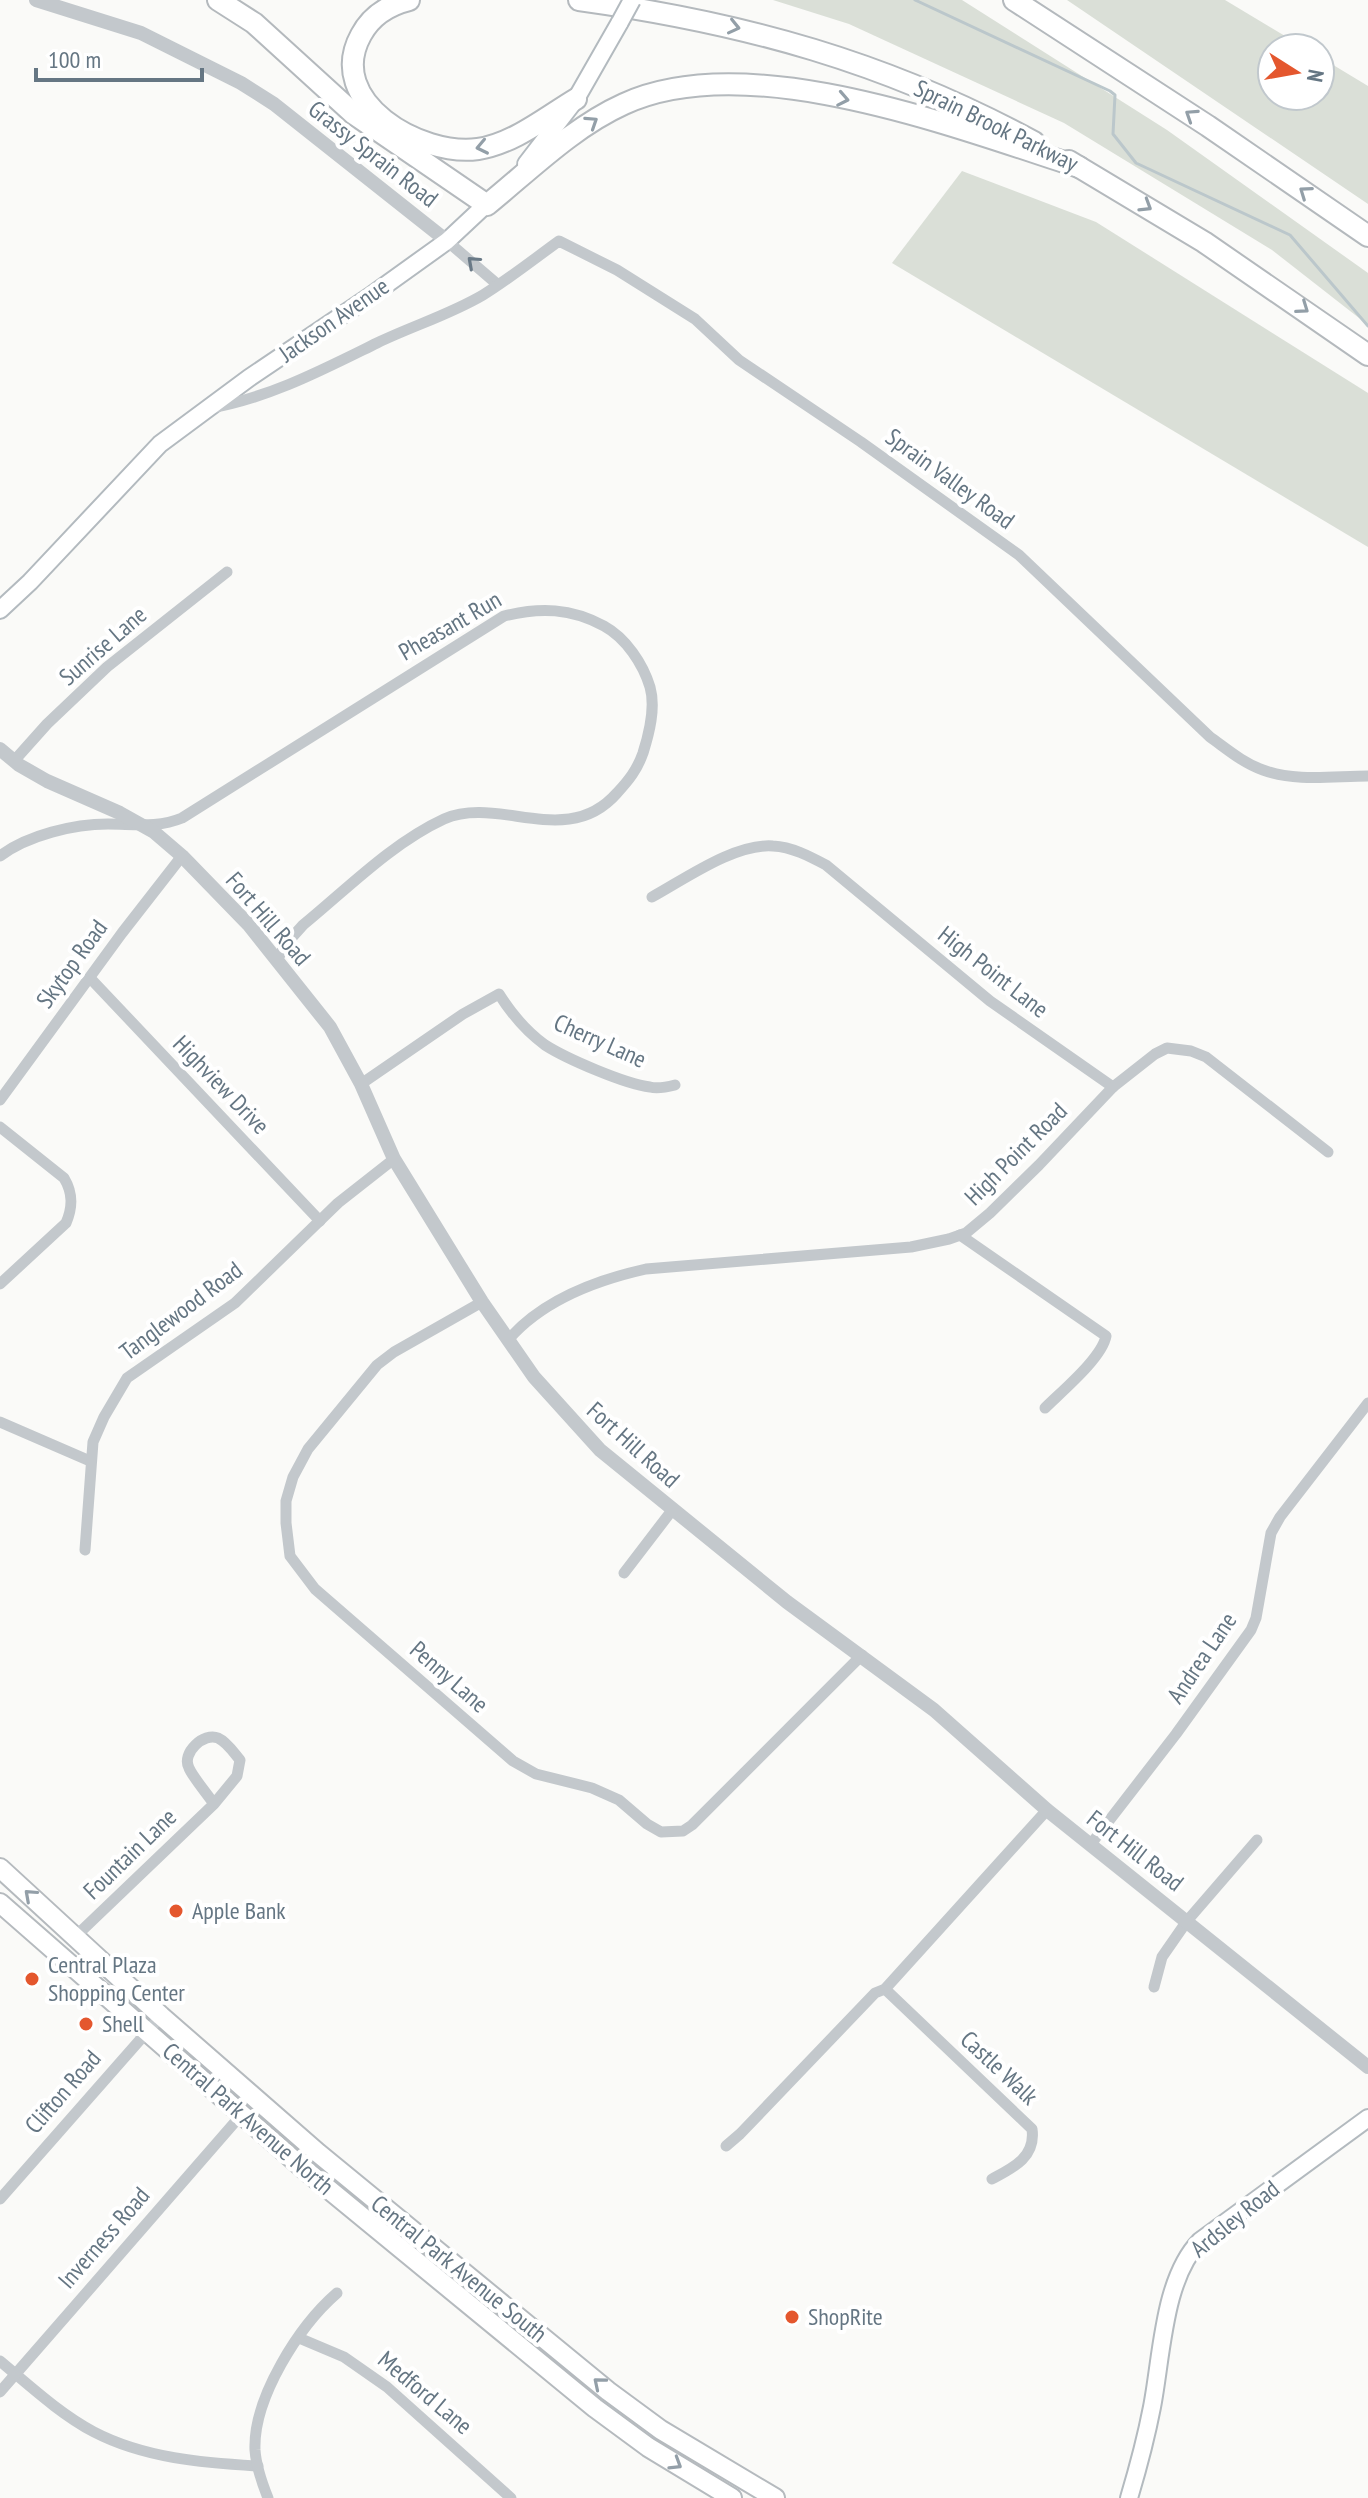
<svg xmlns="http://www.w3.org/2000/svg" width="1368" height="2498" viewBox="0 0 1368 2498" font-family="'PT Sans Narrow',sans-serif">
<rect width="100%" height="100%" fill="#fafaf8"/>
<!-- green -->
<g fill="#dadfd7">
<polygon points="773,0 962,0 1167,130 1368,273 1368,325 1272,250 1064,123 849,24"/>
<polygon points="1067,0 1225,0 1305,48 1272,48 1272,96 1320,96 1320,57 1368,86 1368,204"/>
<polygon points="962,171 1096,222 1368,393 1368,547 892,263"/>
</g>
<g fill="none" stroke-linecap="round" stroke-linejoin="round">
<!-- stream -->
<polyline stroke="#bbc7cb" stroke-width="3" points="915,0 1110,91 1115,95 1113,134 1136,163 1290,235 1368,326"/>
<!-- secondary casing -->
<g stroke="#b3babf" stroke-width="20">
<g id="secondary">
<polyline points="526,164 576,99 620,22"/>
<polyline points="0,610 30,582 160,444 249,378 369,297 447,241 493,198"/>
<path d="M1129,2498C1138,2468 1146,2438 1152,2407C1162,2356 1163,2279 1200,2241L1368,2118"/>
</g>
</g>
<!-- primary casing -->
<g stroke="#b5babe" stroke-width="22">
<g id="primary">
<polyline points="0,1868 161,2016 318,2153 608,2391 661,2430 775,2498"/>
<polyline points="0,1903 304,2169 595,2408 648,2447 732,2498"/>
</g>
</g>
<!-- motorway casing -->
<g stroke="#b4b9bd" stroke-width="24">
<g id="motorway">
<path d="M218,0L254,23L354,114L487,205C530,170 573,127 624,104C747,47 955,127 1079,167"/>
<path d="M409,0C389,5 371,16 361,35C324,102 421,157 478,149C513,144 546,117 576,99"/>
<path d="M579,0C745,23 886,62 1034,142"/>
<polyline points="1014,0 1208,126 1368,236"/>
<polyline points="1069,161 1204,242 1368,355"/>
</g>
</g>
<!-- minor -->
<g stroke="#c3c8cc" stroke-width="11">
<polyline points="447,241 497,284"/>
<path d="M211,408C271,397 322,370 377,343C412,326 449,315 483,295C509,279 534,259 559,241L617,270L695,319L739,360L861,442L1019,555L1210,737C1227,749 1243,763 1263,770C1295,782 1334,776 1368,776"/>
<polyline points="14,761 47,724 107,667 227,572"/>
<path d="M0,856C28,835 74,824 108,824C134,824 158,828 182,818L504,616C540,607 571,608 604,626C626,638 643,664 650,687C656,708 649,734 643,753C637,770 629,780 617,793C567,850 499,795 444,819C392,843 347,889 303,925L286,944L277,960"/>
<path d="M652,897C685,879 735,843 773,846C792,847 809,856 826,865L990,1001L1113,1087"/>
<polyline points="90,978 320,1221"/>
<path d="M361,1084L463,1014L499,994C511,1013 527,1032 545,1045C567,1059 625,1084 650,1087C658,1089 667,1087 675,1085"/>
<polyline points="0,1100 122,933 182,856"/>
<path d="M0,1127L64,1178C73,1193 73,1207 66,1223L0,1284"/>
<path d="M960,1235L1106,1336C1102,1358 1062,1391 1045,1408"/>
<polyline points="482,1302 394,1352 377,1365 308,1449 293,1477 286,1501 286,1523 290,1556 315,1589 513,1761 536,1774 592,1788 619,1800 647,1824 661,1832 683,1831 692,1825 862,1655"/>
<path d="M509,1339C543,1300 597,1280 646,1269L911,1247L949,1239L966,1233L990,1213L1039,1165L1113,1087L1155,1054L1167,1048L1191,1051L1206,1057L1328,1152"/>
<polyline points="0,1422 90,1461"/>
<polyline points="85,1550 93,1442 104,1417 127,1378 235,1303 338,1203 394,1159"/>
<polyline points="624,1573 673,1509"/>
<polyline points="1091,1844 1176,1734 1251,1630 1256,1618 1271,1533 1280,1517 1368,1403"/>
<path d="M76,1936L214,1804L237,1776L240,1760C234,1753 227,1742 218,1738C204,1732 181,1753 189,1768C192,1776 208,1795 214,1804"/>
<polyline points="1154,1987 1162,1957 1187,1921 1257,1840"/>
<path d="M885,1989L1032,2129C1036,2157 1013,2168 992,2179"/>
<polyline points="726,2146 740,2134 875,1993 885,1989 1047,1810"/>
<polyline points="0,2199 161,2016"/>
<polyline points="299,2338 344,2357 387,2387 511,2498"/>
<path d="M0,2361C30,2386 60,2414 94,2432C144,2458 203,2463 258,2466"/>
<polyline points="0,2392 242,2114"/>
<path d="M268,2498C262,2483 256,2466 255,2450C253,2398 299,2326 337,2293"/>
</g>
<!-- tertiary -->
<g stroke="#c3c8cc" stroke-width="14">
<polyline points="36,0 141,33 241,83 274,104 447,241"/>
<polyline points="0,749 19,765 47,781 120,813 154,832 182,856 248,924 330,1027 361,1084 394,1159 482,1302 534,1377 600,1450 787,1602 934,1710 1047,1810 1368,2067"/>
</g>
<!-- secondary -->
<use href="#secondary" stroke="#fff" stroke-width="16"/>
<!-- primary -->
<use href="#primary" stroke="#fff" stroke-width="18"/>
<!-- motorway -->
<use href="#motorway" stroke="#fff" stroke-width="20"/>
<!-- secondary-bridge casing -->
<g stroke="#b3babf" stroke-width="20" stroke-linecap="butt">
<polyline id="secondary-bridge" points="620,22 632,0"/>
</g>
<!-- secondary-bridge -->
<use href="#secondary-bridge" stroke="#fff" stroke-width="16"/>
</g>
<!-- one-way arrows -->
<defs><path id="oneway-chevron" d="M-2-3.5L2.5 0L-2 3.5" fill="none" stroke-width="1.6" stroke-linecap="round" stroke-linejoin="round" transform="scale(2)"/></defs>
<g stroke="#939fa8">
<use href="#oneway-chevron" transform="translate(734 27) rotate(13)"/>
<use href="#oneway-chevron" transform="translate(843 99) rotate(11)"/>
<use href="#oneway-chevron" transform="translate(1191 115) rotate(-147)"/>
<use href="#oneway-chevron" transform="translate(592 122) rotate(-33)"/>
<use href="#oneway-chevron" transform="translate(482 147) rotate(168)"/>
<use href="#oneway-chevron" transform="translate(1305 192) rotate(-145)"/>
<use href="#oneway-chevron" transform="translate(1146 206) rotate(32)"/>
<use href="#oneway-chevron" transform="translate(1303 308) rotate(35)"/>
<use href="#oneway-chevron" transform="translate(30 1895) rotate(-138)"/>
<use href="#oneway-chevron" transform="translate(599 2383) rotate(-140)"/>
<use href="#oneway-chevron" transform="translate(676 2464) rotate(32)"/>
</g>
<use stroke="#6a7a87" href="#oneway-chevron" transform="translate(473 262) rotate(-138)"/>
<!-- markers -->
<g fill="#e4572e" stroke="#fff" stroke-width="3">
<circle cx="176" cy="1911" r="8"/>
<circle cx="32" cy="1979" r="8"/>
<circle cx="86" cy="2024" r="8"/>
<circle cx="792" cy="2317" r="8"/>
</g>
<g text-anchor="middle" stroke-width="8" stroke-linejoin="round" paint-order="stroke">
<!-- street labels -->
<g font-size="24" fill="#657683" stroke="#fff">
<text transform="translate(996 126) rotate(26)" y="8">Sprain Brook Parkway</text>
<text transform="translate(373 154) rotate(38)" y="8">Grassy Sprain Road</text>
<text transform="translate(334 320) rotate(-35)" y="8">Jackson Avenue</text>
<text transform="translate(950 479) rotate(36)" y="8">Sprain Valley Road</text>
<text transform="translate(450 626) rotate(-30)" y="8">Pheasant Run</text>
<text transform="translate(103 646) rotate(-41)" y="8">Sunrise Lane</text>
<text transform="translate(268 919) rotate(49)" y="8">Fort Hill Road</text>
<text transform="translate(72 964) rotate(-54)" y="8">Skytop Road</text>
<text transform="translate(993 972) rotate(38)" y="8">High Point Lane</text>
<text transform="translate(600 1041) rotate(24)" y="8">Cherry Lane</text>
<text transform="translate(221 1085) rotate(46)" y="8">Highview Drive</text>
<text transform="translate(1016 1154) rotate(-45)" y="8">High Point Road</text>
<text transform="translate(181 1311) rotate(-37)" y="8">Tanglewood Road</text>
<text transform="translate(633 1445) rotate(42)" y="8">Fort Hill Road</text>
<text transform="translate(1202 1658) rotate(-56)" y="8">Andrea Lane</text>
<text transform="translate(449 1677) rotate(41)" y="8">Penny Lane</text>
<text transform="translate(1135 1851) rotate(38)" y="8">Fort Hill Road</text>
<text transform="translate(130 1854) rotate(-44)" y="8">Fountain Lane</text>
<text transform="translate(999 2068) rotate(43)" y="8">Castle Walk</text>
<text transform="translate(63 2092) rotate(-49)" y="8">Clifton Road</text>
<text transform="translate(248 2119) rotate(41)" y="8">Central Park Avenue North</text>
<text transform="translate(1235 2219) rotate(-39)" y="8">Ardsley Road</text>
<text transform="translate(104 2238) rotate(-49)" y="8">Inverness Road</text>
<text transform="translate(459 2269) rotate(39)" y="8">Central Park Avenue South</text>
<text transform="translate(425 2393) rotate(40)" y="8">Medford Lane</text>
</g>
<!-- poi labels -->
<g font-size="24" fill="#657683" stroke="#fff" text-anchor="start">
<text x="192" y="1919">Apple Bank</text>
<text x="48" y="1973">Central Plaza<tspan x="48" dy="28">Shopping Center</tspan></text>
<text x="102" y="2032">Shell</text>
<text x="808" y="2325">ShopRite</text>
</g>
</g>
<!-- north arrow -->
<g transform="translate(1296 72) rotate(101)"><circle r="38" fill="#ffffff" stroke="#c1c8cd" stroke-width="2"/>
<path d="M0-6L14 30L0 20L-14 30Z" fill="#e4572e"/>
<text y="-12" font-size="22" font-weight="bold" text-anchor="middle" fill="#657683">N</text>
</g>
<!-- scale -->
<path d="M36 68v12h166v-12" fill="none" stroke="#657683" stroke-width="4"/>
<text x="48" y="68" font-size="24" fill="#657683" stroke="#ffffff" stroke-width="6" paint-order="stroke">100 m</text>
</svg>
